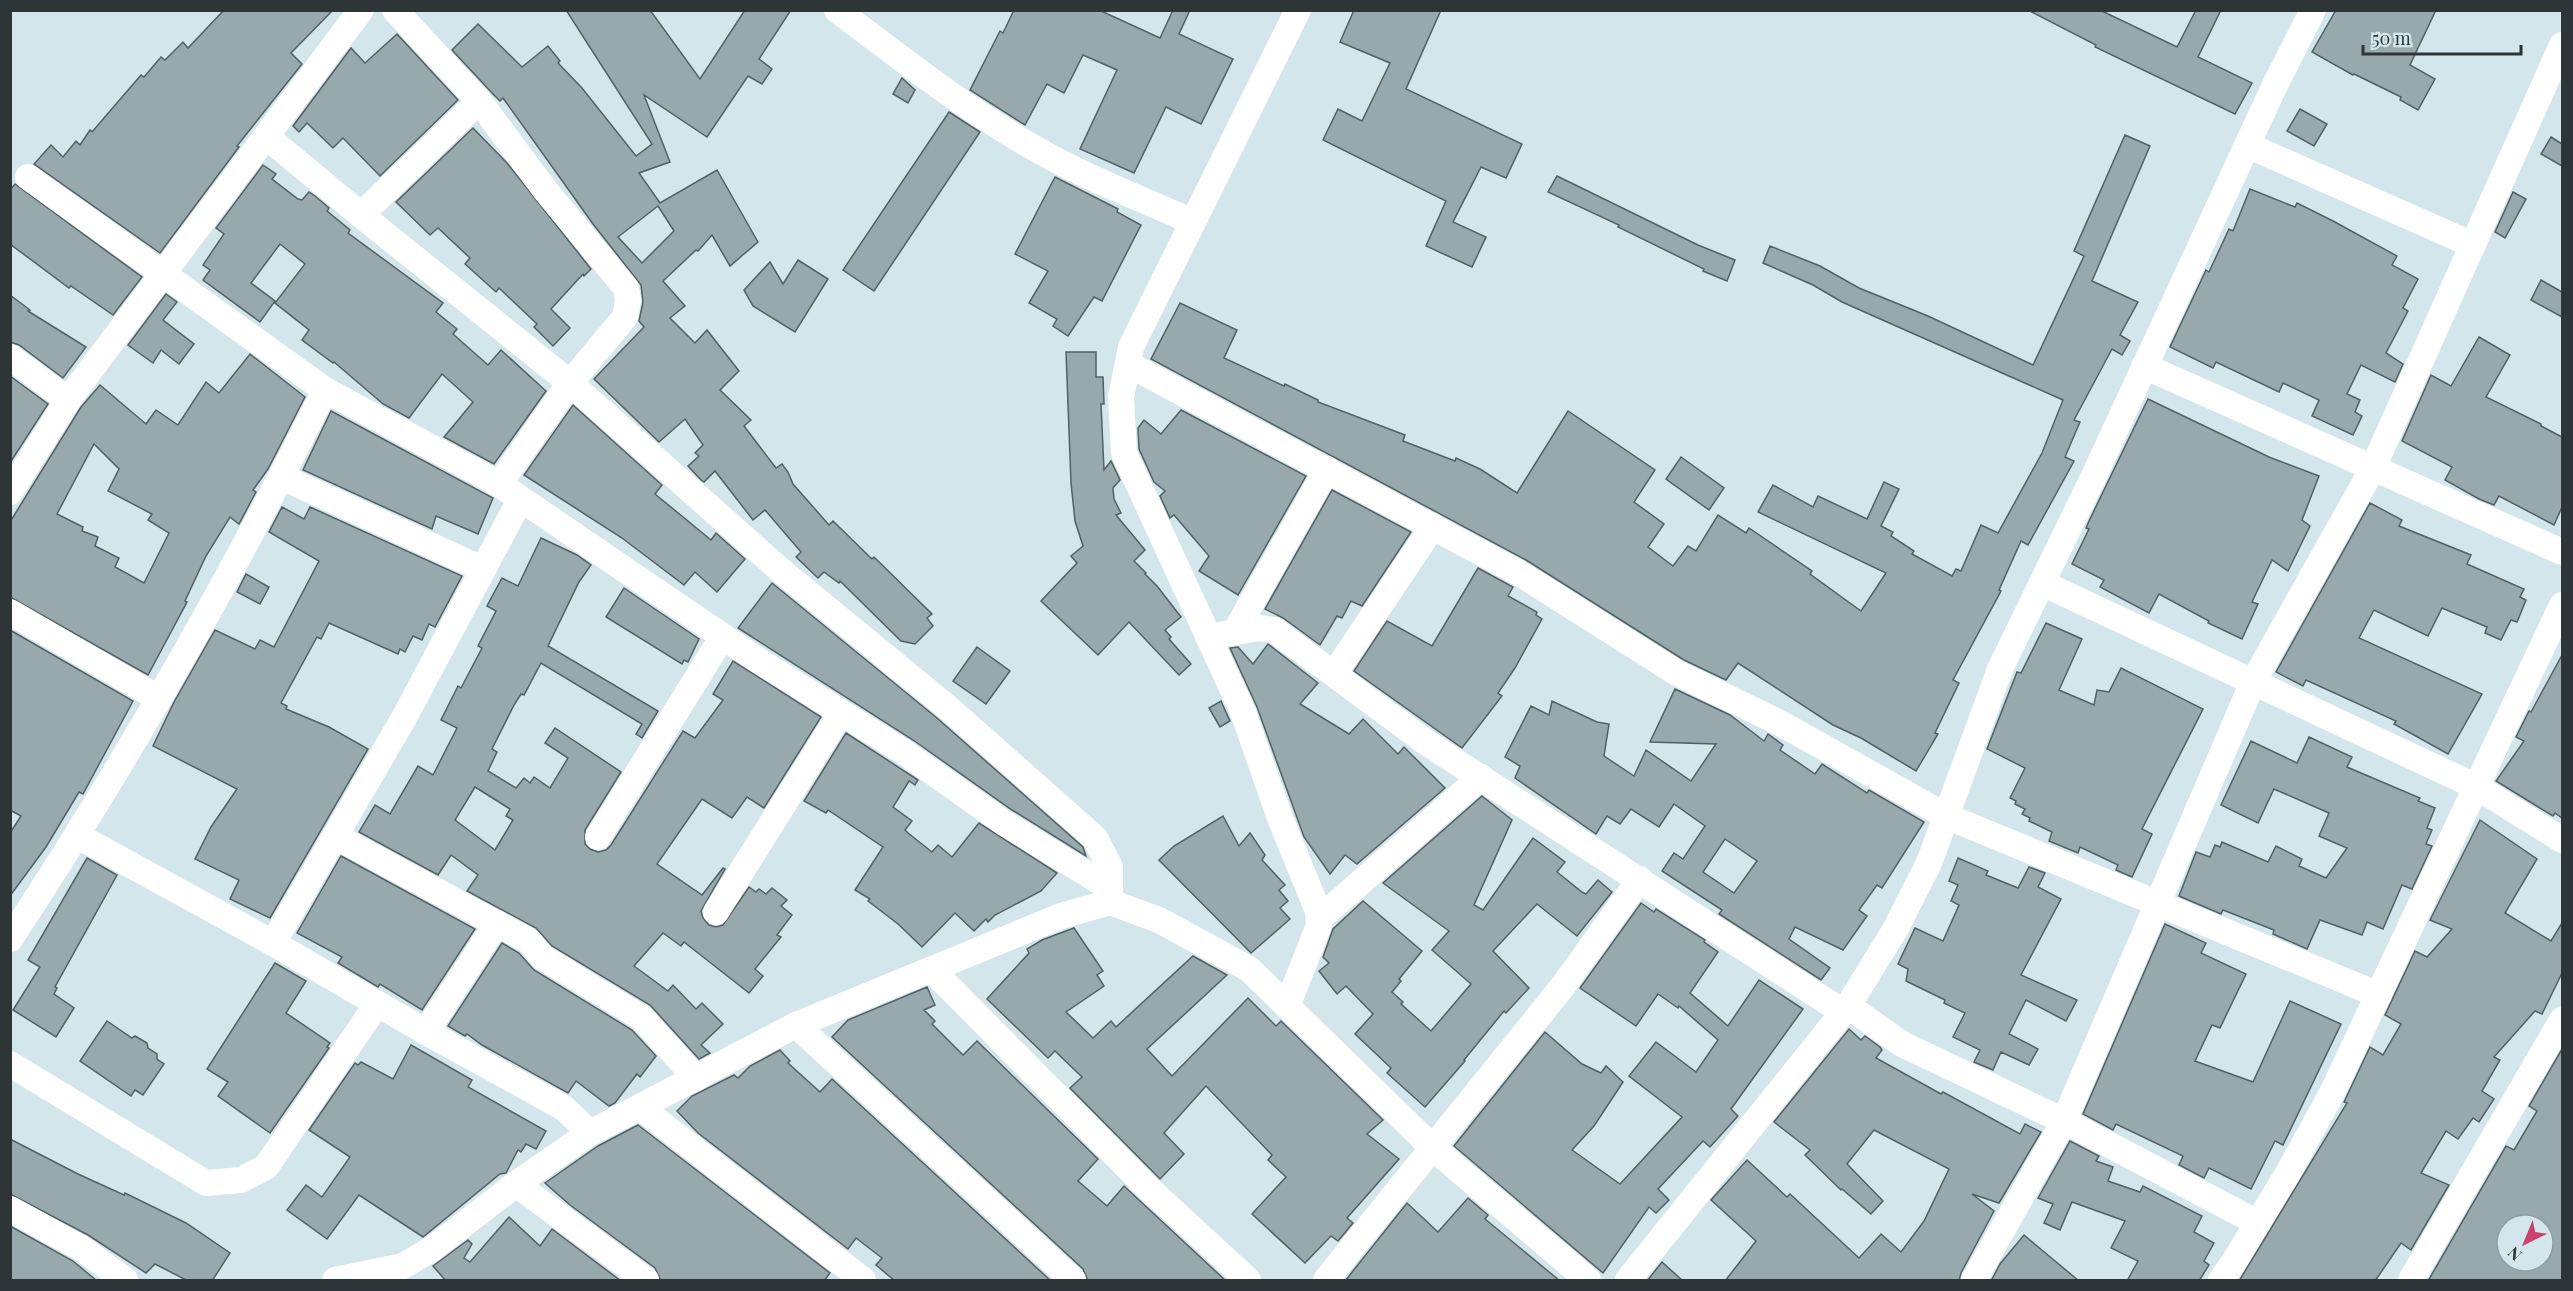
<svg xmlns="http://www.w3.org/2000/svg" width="2573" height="1291" viewBox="0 0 2573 1291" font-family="'Playfair Display',serif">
<rect width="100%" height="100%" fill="#d3e6eb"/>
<!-- building -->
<g fill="#97a9ad" stroke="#516165" stroke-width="1.5" fill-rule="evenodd">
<polygon points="224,10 333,10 291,53 302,64 237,146 239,147 160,253 34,164 51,145 63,157 76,141 80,145 90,130 92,132 141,75 144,77 161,57 165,60 183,42 188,48"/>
<path d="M566,10H650L700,79L745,10H791L759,59L772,69L762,84L748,76L707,137L644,95L670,162L639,173L660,203L717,170L758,242L730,266L712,235L698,251L696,250L663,281L685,306L670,318L695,343L707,330L739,371L720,390L751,420L744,426L776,468L782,464L788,472L793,484L829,525L833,521L872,559L874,557L932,614L927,618L933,626L915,644L901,641L840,581L839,583L824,572L818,578L796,557L801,552L765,510L753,520L715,471L704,482L701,480L688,466L699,456L695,453L703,445L685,419L659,442L594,379L644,327L639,321L643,302L641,285L593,224L503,98L500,101L492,93L452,50L478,24L522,67L548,46L560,61L558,63L582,88L636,156L652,144ZM658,206L674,231L642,263L618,237Z"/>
<polygon points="1014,10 1099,10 1160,38 1173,10 1190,10 1179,34 1233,59 1201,124 1166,107 1134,173 1080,149 1117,70 1083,55 1064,93 1047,84 1025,125 970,90 1000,31 1003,33"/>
<polygon points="1354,10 1441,10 1406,89 1522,144 1506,178 1481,167 1453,222 1486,237 1472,267 1426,246 1446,201 1323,140 1338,109 1362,121 1390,63 1340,42"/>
<polygon points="2028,10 2100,10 2177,47 2196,10 2221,10 2198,57 2252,83 2235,114 2095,47 2096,45"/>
<polygon points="2336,10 2436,10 2410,65 2435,79 2418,110 2400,100 2401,97 2354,74 2353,75 2312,52"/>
<polygon points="397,34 458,100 380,176 343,138 333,148 307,123 299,132 293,126 351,48 365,63"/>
<polygon points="902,78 915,90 908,103 893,94"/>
<polygon points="2300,109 2327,124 2314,146 2287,131"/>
<polygon points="949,112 980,132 874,291 843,270"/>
<polygon points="473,128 507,163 591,269 584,276 583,274 551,309 570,328 553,346 534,327 537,324 499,288 496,292 465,264 470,258 438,228 430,235 396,202"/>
<polygon points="2125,135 2150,146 2092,281 2138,302 2120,335 2130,341 2122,355 2112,349 2074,420 2080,422 2065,457 2074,461 2028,545 2021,541 1999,590 2001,591 1953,680 1959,683 1935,733 1938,734 1916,771 1861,738 1833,725 1738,663 1726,680 1684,660 1526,560 1151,359 1180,303 1237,330 1224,358 1284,386 1285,384 1318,400 1318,402 1405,435 1403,441 1455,461 1456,458 1480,469 1517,493 1568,411 1655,470 1634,502 1664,524 1648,547 1673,566 1688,546 1696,551 1718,515 1746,533 1749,528 1812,571 1810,574 1861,611 1886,573 1758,512 1773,485 1813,507 1818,496 1867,519 1884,482 1899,489 1881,526 1893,532 1891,536 1914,551 1912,554 1952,576 1956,569 1961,571 1981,525 1998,533 2042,453 2063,400 1842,302 1813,285 1763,263 1770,246 1820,266 1859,288 1928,316 2033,365 2084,256 2074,251"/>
<polygon points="2551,137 2562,144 2562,166 2541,154"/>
<polygon points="263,165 276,174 272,179 298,199 302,200 309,192 315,196 329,208 327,211 350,230 348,233 443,303 436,312 457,329 453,334 488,365 501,350 546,391 494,464 444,437 473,402 442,374 409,418 383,404 334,362 333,363 302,340 309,330 275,303 305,264 280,244 251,283 275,301 260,322 203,280 210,270 203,265 224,234 216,228"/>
<polygon points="1557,176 1698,245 1735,260 1727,281 1703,271 1704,269 1618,227 1619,225 1548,192"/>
<polygon points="1055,177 1118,209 1117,212 1141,225 1102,301 1094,297 1068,336 1053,326 1057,319 1029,303 1048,271 1015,254"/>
<polygon points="15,184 142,277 113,315 71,286 69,288 10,244 10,190"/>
<polygon points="2250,189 2295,207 2297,203 2333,221 2397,256 2392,265 2418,279 2403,308 2408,311 2386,353 2403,364 2395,382 2361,365 2347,394 2360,400 2355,412 2362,416 2353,435 2312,416 2319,400 2283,383 2279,392 2216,362 2213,368 2170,347 2206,270 2209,272 2229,229 2233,231"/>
<polygon points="2513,192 2526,199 2505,238 2495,232"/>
<polygon points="798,260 828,279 795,332 753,306 744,290 770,262 783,284"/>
<polygon points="2541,280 2562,292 2562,317 2531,300"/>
<polygon points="166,294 177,302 163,320 194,344 179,364 161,350 153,363 128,345"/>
<polygon points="10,295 30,310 28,311 86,347 63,378 19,345 10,342"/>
<polygon points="2479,337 2510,355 2486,397 2541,424 2541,426 2562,437 2562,507 2554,525 2499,496 2494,505 2479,499 2445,480 2452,467 2402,441 2431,375 2451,386"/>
<polygon points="1066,352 1096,352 1096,377 1103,377 1104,404 1101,404 1104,470 1111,461 1120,480 1113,488 1114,499 1121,513 1116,515 1145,550 1134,561 1146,573 1145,574 1157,586 1181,617 1165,630 1171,637 1169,639 1191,664 1179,675 1129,622 1098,655 1041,601 1077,563 1071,556 1083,546 1075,521 1071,483"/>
<path d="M250,354L305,397L268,469L253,490L256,492L239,524L230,517L206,556L185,601L187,602L148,675L10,597V522L81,407L100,385L146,424L156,410L178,425L206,382L219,393ZM94,444L119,469L108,491L152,514L148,520L169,533L144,583L115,567L119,558L95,546L98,537L82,531L83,527L57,514Z"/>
<polygon points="10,376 48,404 10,463"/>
<polygon points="2148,399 2269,457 2319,476 2302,520 2310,526 2288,571 2272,560 2252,602 2258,604 2242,639 2208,623 2209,621 2159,594 2149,613 2100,587 2104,580 2072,564 2089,529 2086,528 2089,521"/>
<polygon points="573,405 662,485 655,494 711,540 716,533 745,559 717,592 695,572 684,585 622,538 524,475"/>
<polygon points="1181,410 1306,476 1238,595 1199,571 1209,556 1174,515 1170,518 1160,496 1165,491 1154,482 1139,449 1138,428 1144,420 1161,434"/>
<polygon points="331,411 493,498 478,534 436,516 432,529 303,470"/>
<polygon points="1681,457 1724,488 1709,510 1666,479"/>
<polygon points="1332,490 1411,532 1362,606 1351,601 1342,618 1337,616 1320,645 1283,618 1265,609"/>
<polygon points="2370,503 2402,520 2399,526 2471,555 2467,564 2524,589 2520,597 2526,600 2517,622 2511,620 2501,640 2485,633 2487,627 2442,608 2428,636 2374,610 2359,638 2482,694 2448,754 2394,724 2396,721 2306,680 2303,686 2276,672"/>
<polygon points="282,507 304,519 310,507 462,576 435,627 429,624 422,640 413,636 405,652 400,649 398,654 329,623 321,639 317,637 281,703 287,706 286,709 329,727 368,749 270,918 230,899 239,880 195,859 211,827 237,789 153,746 174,702 215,630 255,649 260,640 274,647 319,561 269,532"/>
<path d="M541,538L577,555L591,565L579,582L548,646L658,711L642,738L636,734L642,724L541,663L524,695L521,694L514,705L492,749L497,752L488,771L516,788L524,778L530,783L534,777L550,788L568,758L545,743L555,728L621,772L585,830V844L590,849L598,852L606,850L611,845L683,731L695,738L723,700L713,694L733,661L821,717L764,808L747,797L732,818L702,799L657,864L702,895L723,868L725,869L701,911L703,918L709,925L716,927L723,925L749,887L756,892L759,889L766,894L772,888L787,900L781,906L792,915L777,935L781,937L755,969L763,976L749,993L684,942L681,946L663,933L634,966L668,991L673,985L696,1009L702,1003L723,1024L701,1045L710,1053L699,1059L650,1005L552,946L536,928L467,891L478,875L451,855L438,875L359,832L375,805L390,814L418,766L433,775L457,728L441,720L458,686L461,688L482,648L478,646L496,611L487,606L502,578L518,586ZM475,787L510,809L506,816L513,820L495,850L455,820Z"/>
<polygon points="1478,568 1513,587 1508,596 1537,612 1536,615 1542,619 1515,668 1498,693 1502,696 1462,748 1354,671 1387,621 1432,646"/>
<polygon points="246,574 269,587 260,604 237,592"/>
<polygon points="772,583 937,718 1083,847 1086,856 1012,810 913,740 738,628"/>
<polygon points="624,588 699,639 688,662 684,660 682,664 606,617"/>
<polygon points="2046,623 2082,639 2059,690 2094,705 2097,690 2109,692 2121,668 2203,709 2142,829 2152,834 2132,877 2116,870 2118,865 2080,847 2078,853 2049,841 2052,832 2029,821 2030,818 2022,814 2025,809 2015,804 2016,801 2010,798 2025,768 1987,749 2017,672 2021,673"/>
<polygon points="10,630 133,701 83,794 79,792 46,847 10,896 10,833 21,816 10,810"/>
<polygon points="1268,644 1318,683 1300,704 1349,734 1363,719 1398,754 1404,747 1445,788 1357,864 1345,855 1330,874 1304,837 1257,707 1230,648 1238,647 1253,664"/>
<polygon points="977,647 1010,671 986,704 953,681"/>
<polygon points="2562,655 2562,818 2555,813 2553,816 2496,781 2524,741 2516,737 2529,711 2531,712"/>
<path d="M1675,689L1730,715L1764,741L1768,734L1783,745L1780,750L1815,774L1822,764L1867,793L1869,790L1924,822L1882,888L1877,885L1859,910L1867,916L1843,950L1795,927L1789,939L1830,968L1821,980L1719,914L1722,910L1662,871L1674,853L1683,859L1705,826L1674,804L1659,827L1631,809L1620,824L1607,816L1596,834L1515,778L1520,766L1505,757L1531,706L1549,715L1552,701L1597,722L1609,724L1604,756L1634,776L1646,750L1691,781L1716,744L1650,742ZM1725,839L1757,861L1734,893L1703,872Z"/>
<polygon points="1221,701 1230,721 1220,727 1209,708"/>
<polygon points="846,733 918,780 915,785 909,781 893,807 912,821 905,830 908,833 932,852 938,845 952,857 979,823 1057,873 1041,891 995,915 988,922 986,919 974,931 955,913 922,947 898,924 868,901 870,899 855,890 883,847 828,810 826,813 804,801"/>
<polygon points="2309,737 2352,757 2347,767 2420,798 2418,801 2435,808 2427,828 2432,830 2426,844 2432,846 2412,889 2402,885 2383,929 2367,922 2362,935 2320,920 2307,949 2273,934 2274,930 2223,910 2221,914 2179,896 2196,852 2210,857 2215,845 2220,847 2222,842 2268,862 2276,846 2302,859 2299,866 2326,878 2347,848 2319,836 2329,813 2274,789 2258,823 2221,805 2251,741 2297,763"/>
<polygon points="1482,796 1512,820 1474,905 1483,910 1533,838 1565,862 1557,872 1582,892 1586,894 1598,880 1612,892 1577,936 1537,904 1493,951 1529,988 1506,1013 1504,1011 1464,1060 1465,1061 1425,1107 1387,1073 1391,1068 1355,1034 1373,1014 1346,986 1337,994 1319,971 1329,963 1323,957 1333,929 1363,901 1422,951 1399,979 1401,981 1392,992 1403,1002 1401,1004 1431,1031 1471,984 1432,950 1449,931 1383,883"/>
<polygon points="1223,816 1239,846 1250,833 1265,855 1262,860 1285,885 1279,890 1288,901 1280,908 1290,919 1251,953 1159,860 1174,846"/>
<polygon points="2480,820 2537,859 2505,913 2551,941 2562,923 2562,973 2542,1014 2535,1011 2494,1057 2500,1060 2482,1091 2494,1099 2479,1122 2473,1118 2458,1139 2446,1131 2421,1173 2449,1185 2411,1250 2401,1243 2375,1281 2239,1281 2347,1103 2344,1102 2370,1047 2383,1055 2401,1024 2385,1015 2415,951 2427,957 2452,929 2430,920"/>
<polygon points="341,856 475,929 422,1010 380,984 378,987 338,963 342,957 297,933"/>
<polygon points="87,858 117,875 55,987 57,988 54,994 74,1008 56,1037 13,1010 40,967 28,960"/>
<polygon points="1958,858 1988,871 1986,875 2018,888 2029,867 2045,873 2038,887 2061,899 2021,975 2077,1000 2066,1021 2026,1000 2009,1034 2038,1049 2029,1065 2001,1052 1993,1070 1974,1062 1980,1050 1953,1037 1965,1013 1944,1003 1945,1000 1906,981 1908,969 1898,964 1915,928 1943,941 1959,905 1951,901 1958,885 1949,881"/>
<polygon points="1641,903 1654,912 1656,909 1705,940 1704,942 1718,952 1690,993 1728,1026 1759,980 1803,1009 1731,1109 1738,1116 1710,1147 1703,1141 1658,1189 1669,1200 1656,1213 1649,1207 1603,1273 1454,1146 1545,1032 1582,1064 1601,1073 1606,1066 1623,1082 1594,1126 1572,1150 1620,1184 1682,1117 1629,1076 1656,1042 1696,1072 1718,1040 1679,1006 1678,1008 1658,994 1636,1026 1580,988"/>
<polygon points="2165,924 2206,943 2201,953 2246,974 2220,1028 2212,1025 2195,1061 2253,1082 2290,1001 2341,1024 2283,1145 2275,1141 2251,1189 2209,1168 2204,1178 2179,1165 2183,1156 2116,1124 2113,1130 2083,1114"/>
<polygon points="1074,928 1103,971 1097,975 1104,986 1066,1012 1093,1038 1111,1021 1116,1027 1193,956 1227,975 1147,1049 1172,1076 1248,998 1276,1026 1281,1021 1383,1120 1367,1134 1399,1159 1347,1218 1353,1223 1338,1241 1331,1236 1305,1263 1252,1214 1286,1177 1268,1160 1272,1155 1206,1086 1164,1133 1184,1154 1160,1179 1070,1088 1082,1077 1055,1051 1048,1058 987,999 1029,953 1027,949 1042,940"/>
<polygon points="502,943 519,953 534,970 632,1030 656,1056 640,1077 637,1074 615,1103 609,1106 576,1081 568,1093 482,1045 467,1034 465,1036 448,1026"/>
<polygon points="275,963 306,981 286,1013 330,1043 327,1047 329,1048 270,1133 218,1096 228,1082 207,1069"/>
<polygon points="927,987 935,1005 924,1010 935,1021 932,1024 963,1055 977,1041 1098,1159 1078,1181 1107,1206 1124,1186 1226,1281 1088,1281 1083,1269 832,1037 848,1020"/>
<polygon points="107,1021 132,1038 135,1036 147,1043 148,1048 157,1054 157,1059 164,1064 143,1095 135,1090 131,1096 80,1061"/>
<polygon points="1849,1029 1861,1040 1865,1036 1880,1047 1882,1050 1876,1058 1941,1094 1943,1092 2020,1134 2025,1124 2041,1132 1999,1203 1972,1194 1994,1211 1961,1273 1959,1281 1725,1281 1756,1241 1711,1200 1747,1160 1787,1197 1790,1194 1859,1258 1881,1234 1901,1252 1924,1221 1949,1169 1874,1130 1847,1164 1883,1201 1871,1214 1842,1189 1841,1190 1805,1155 1810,1150 1774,1122"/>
<polygon points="411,1045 472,1080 468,1087 546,1131 536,1149 526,1144 521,1152 518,1150 506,1173 500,1174 423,1237 359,1195 327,1239 287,1210 306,1185 322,1197 350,1157 309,1130 355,1063 358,1065 361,1062 393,1079"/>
<path d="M2562,1049V1281H2428L2506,1146L2514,1150L2537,1111L2529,1106ZM2507,1225H2543V1261H2507Z"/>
<polygon points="780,1050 790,1061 788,1063 820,1092 832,1079 1051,1281 895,1281 876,1265 882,1258 856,1238 848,1249 698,1133 677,1111 692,1096 734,1075 738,1078 750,1066"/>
<polygon points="638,1125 830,1273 824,1281 661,1281 655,1268 570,1205 545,1183 598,1146"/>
<polygon points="10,1139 78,1174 124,1195 125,1193 186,1223 230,1253 212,1281 188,1281 155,1264 146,1273 88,1235 10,1194"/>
<polygon points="2070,1141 2099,1156 2096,1161 2113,1167 2108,1181 2140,1192 2143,1186 2202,1216 2194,1232 2214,1243 2204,1261 2209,1265 2199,1281 2127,1281 2138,1261 2111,1248 2125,1221 2072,1202 2060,1230 2044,1223 2053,1204 2038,1198"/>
<polygon points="1468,1198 1488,1215 1485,1219 1560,1281 1345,1281 1407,1203 1438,1232"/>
<polygon points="509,1217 540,1246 552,1229 621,1281 446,1281 433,1266 468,1240 472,1244 464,1258 470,1262"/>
<polygon points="10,1226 73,1261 97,1281 10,1281"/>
<polygon points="2024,1235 2043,1251 2079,1281 1991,1281 2000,1264"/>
<polygon points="1662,1262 1683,1281 1647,1281"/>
</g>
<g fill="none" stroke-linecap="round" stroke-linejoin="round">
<!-- minor -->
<g stroke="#fff" stroke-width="26">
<polyline points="395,10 479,101 545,190 626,288 628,300 625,317 570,383 499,484"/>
<path d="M837,10C902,59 965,109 1036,149C1086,178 1140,198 1193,222"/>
<polyline points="267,137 361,215 570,383 779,569 947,707 1095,838 1110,867 1110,902"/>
<polyline points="2247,145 2473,245"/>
<polyline points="28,177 325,390 499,484 756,659 904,752 1004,823 1110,888"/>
<polyline points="361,215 479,101"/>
<polyline points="10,357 68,400"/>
<polyline points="1128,364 1519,573 1677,673 1782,724 1946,816 2379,995"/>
<polyline points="2144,366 2562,552"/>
<polyline points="282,477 482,569"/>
<polyline points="10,492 68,400 361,10"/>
<polyline points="2042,583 2477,787 2562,840"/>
<polyline points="10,612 158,698"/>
<polyline points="1235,632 1327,469"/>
<polyline points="1208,637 1258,628 1274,630 1427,743 1843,1012"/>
<polyline points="1334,674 1433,526"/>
<polyline points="78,836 273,943 426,1032 564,1108 590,1133"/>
<polyline points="335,836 529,941 542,957 642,1018 696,1078"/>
<polyline points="598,837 723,636"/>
<polyline points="716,912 841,713"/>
<polyline points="1320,918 1481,777"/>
<path d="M10,939C126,763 231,579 325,390"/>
<polyline points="273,943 405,716 520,500"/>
<polyline points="932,970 1147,1187 1248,1280"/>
<polyline points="1288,1004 1319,925 1318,911 1280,818 1243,712 1124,453 1121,397 1131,347 1298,10"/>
<polyline points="1848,1006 1902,1044 2064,1121 2258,1223"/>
<polyline points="796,1025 1073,1280"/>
<polyline points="426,1032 497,923"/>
<polyline points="10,1064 206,1183 241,1180 266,1167 377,1004"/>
<polyline points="641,1108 863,1280"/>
<polyline points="516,1184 646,1280"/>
<polyline points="10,1209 81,1248 125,1280"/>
<polyline points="335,1280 403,1266 432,1249 516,1184 590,1133 796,1025 1061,916 1110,902 1159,920 1249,969 1432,1147 1588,1280"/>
<polyline points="1326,1280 1563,986 1640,879"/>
<polyline points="1628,1280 1848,1006 1896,928 1929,863 2000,669 2093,478 2275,85 2313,10"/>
<polyline points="1974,1280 2064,1121 2253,682 2373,468 2562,45"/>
<polyline points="2221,1280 2232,1265 2288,1173 2332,1093 2562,605"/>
<polyline points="2411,1280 2562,1020"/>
</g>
</g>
<!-- border -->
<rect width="2573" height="1291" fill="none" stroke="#2e3537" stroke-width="24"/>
<!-- north arrow -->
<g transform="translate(2525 1243) rotate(223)"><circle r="28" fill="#d3e6eb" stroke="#919fa3" stroke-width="1.5"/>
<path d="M0-4.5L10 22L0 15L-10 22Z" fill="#cd3f6d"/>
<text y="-9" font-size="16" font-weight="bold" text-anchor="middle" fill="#2e3537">N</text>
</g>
<!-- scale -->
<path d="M2363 45v9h158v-9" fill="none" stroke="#2e3537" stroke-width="3"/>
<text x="2372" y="45" font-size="18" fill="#2e3537" stroke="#d3e6eb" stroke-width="4.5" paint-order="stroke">50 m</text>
</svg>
